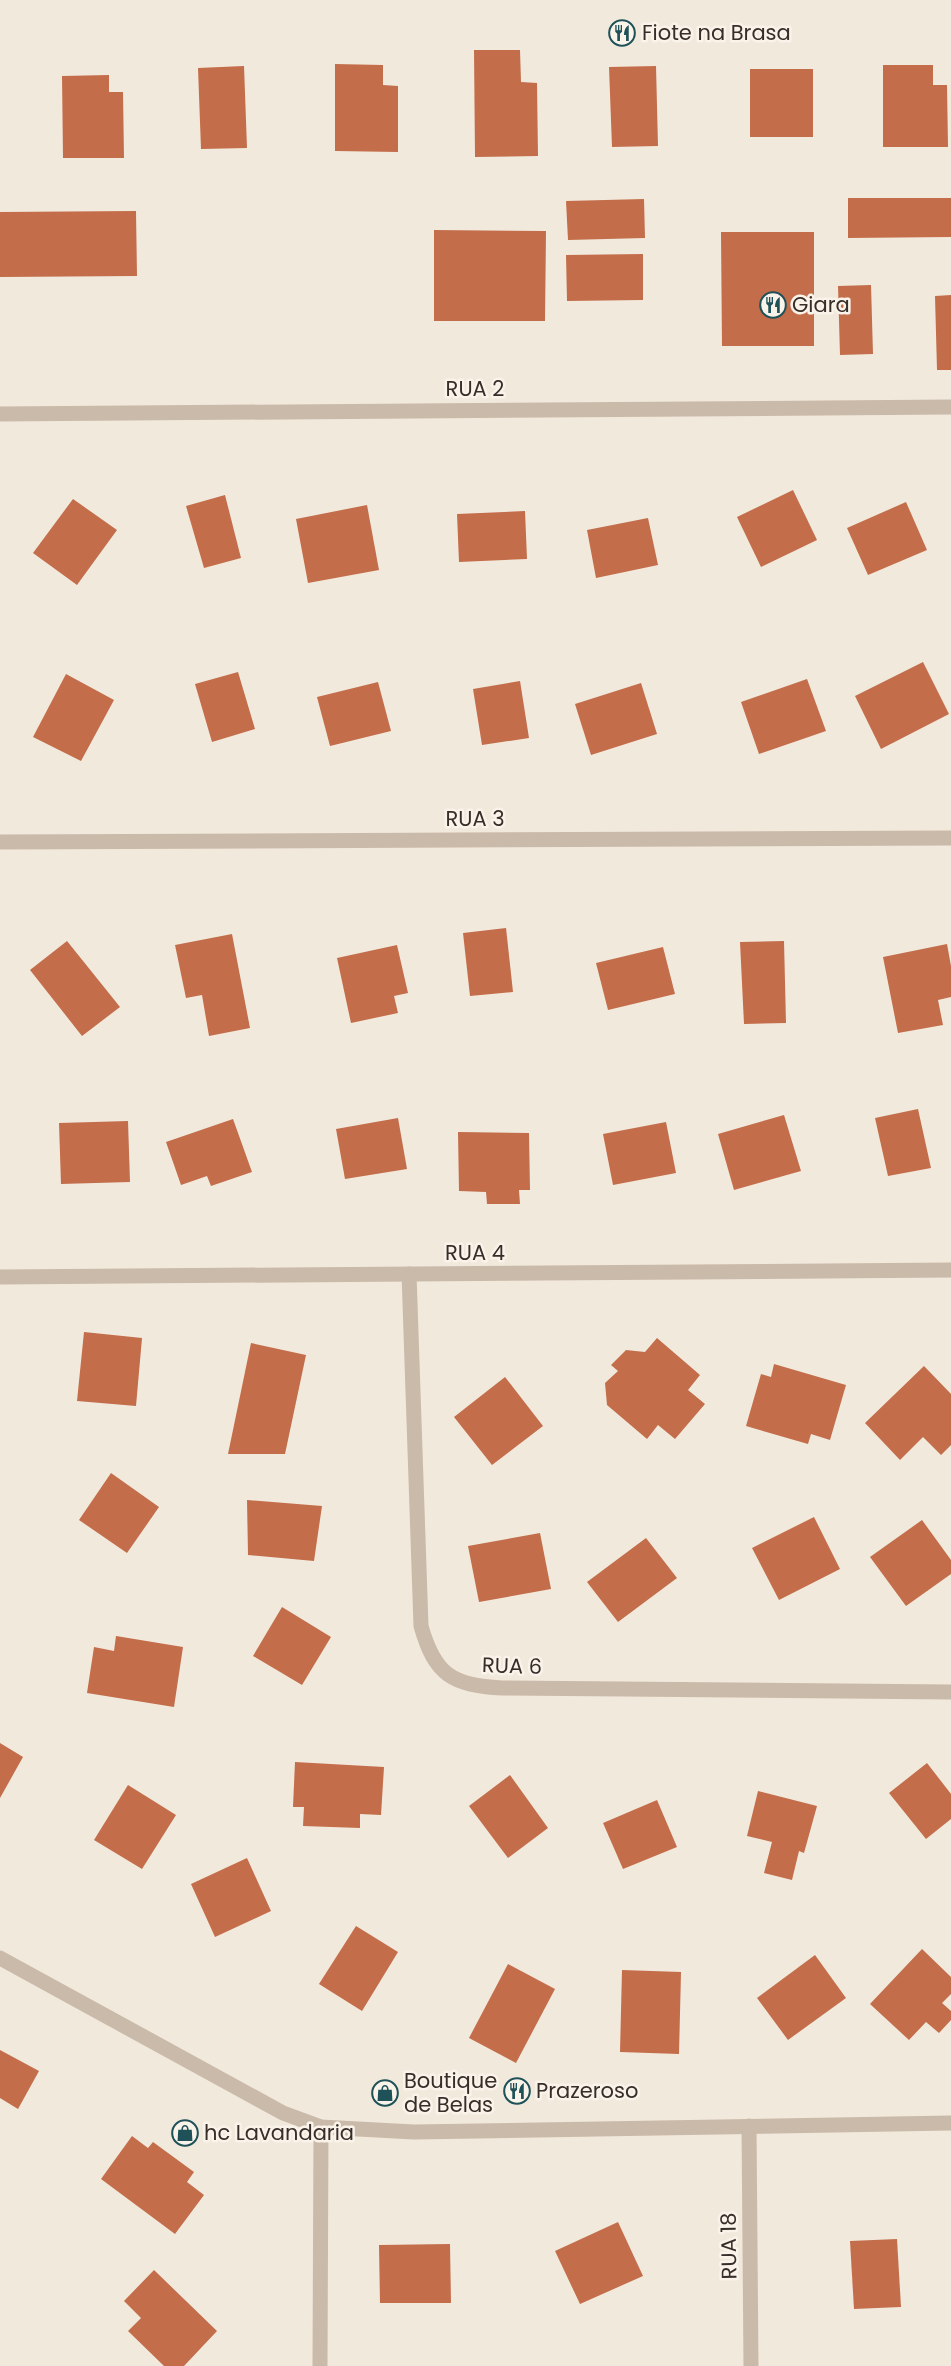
<svg xmlns="http://www.w3.org/2000/svg" width="951" height="2366" viewBox="0 0 951 2366" font-family="Poppins,sans-serif">
<rect width="100%" height="100%" fill="#f2e9dd"/>
<!-- building -->
<g fill="#c36d4a">
<polygon points="474,50 520,50 521,82 537,83 538,156 475,157"/>
<polygon points="335,64 383,65 383,85 398,86 398,152 335,151"/>
<polygon points="883,65 933,65 933,85 947,85 948,147 883,147"/>
<polygon points="244,66 247,148 201,149 198,68"/>
<polygon points="656,66 658,146 612,147 609,67"/>
<rect x="750" y="69" width="63" height="68"/>
<polygon points="109,75 109,92 123,92 124,158 63,158 62,76"/>
<polygon points="848,198 951,198 951,237 848,238"/>
<polygon points="644,199 645,238 568,240 566,201"/>
<polygon points="136,211 137,276 0,277 0,212"/>
<polygon points="434,230 546,231 545,321 434,321"/>
<polygon points="721,232 814,232 814,346 722,346"/>
<polygon points="643,254 643,300 567,301 566,255"/>
<polygon points="871,285 873,354 840,355 838,286"/>
<polygon points="951,295 951,370 937,370 935,296"/>
<polygon points="793,490 817,540 761,567 737,517"/>
<polygon points="225,495 241,558 204,568 186,506"/>
<polygon points="73,499 117,530 77,585 33,553"/>
<polygon points="906,502 927,550 868,575 847,528"/>
<polygon points="367,505 379,570 308,583 296,519"/>
<polygon points="525,511 527,559 459,562 457,514"/>
<polygon points="648,518 658,565 596,578 587,530"/>
<polygon points="923,662 949,714 881,749 855,696"/>
<polygon points="238,672 255,729 212,742 195,684"/>
<polygon points="66,674 114,700 81,761 33,737"/>
<polygon points="807,679 826,731 759,754 741,702"/>
<polygon points="520,681 529,738 482,745 473,689"/>
<polygon points="378,682 391,731 330,746 317,697"/>
<polygon points="641,683 657,734 591,755 575,704"/>
<polygon points="506,928 513,992 470,996 463,933"/>
<polygon points="232,934 250,1028 209,1036 202,995 186,998 175,945"/>
<polygon points="67,941 120,1007 82,1036 30,970"/>
<polygon points="784,941 786,1023 744,1024 740,942"/>
<polygon points="947,944 951,966 951,997 938,1000 943,1025 898,1033 883,957"/>
<polygon points="397,945 408,993 394,996 398,1013 351,1023 337,958"/>
<polygon points="663,947 675,994 608,1010 596,963"/>
<polygon points="918,1109 931,1168 888,1176 875,1118"/>
<polygon points="784,1115 801,1171 734,1190 718,1134"/>
<polygon points="398,1118 407,1169 345,1179 336,1129"/>
<polygon points="233,1119 252,1172 211,1186 207,1176 181,1185 166,1142"/>
<polygon points="128,1121 130,1182 61,1184 59,1123"/>
<polygon points="666,1122 676,1173 613,1185 603,1134"/>
<polygon points="458,1132 529,1133 530,1190 519,1190 520,1204 487,1204 486,1192 459,1191"/>
<polygon points="84,1332 142,1338 136,1406 77,1401"/>
<polygon points="657,1338 700,1375 688,1390 705,1404 675,1439 658,1425 647,1439 607,1405 605,1383 618,1371 611,1365 626,1350 645,1352"/>
<polygon points="251,1343 306,1355 285,1454 228,1454"/>
<polygon points="774,1364 846,1385 830,1440 811,1434 808,1444 746,1426 761,1374 771,1377"/>
<polygon points="924,1366 951,1394 951,1445 941,1455 923,1437 900,1460 865,1423"/>
<polygon points="505,1377 543,1426 492,1465 454,1417"/>
<polygon points="111,1473 159,1507 127,1553 79,1520"/>
<polygon points="247,1500 322,1506 314,1561 248,1555"/>
<polygon points="814,1517 840,1569 779,1600 752,1548"/>
<polygon points="922,1520 951,1560 951,1574 906,1606 870,1557"/>
<polygon points="540,1533 551,1589 479,1602 468,1546"/>
<polygon points="646,1538 677,1578 618,1622 587,1582"/>
<polygon points="282,1607 331,1637 302,1685 253,1656"/>
<polygon points="116,1636 183,1647 174,1707 87,1693 94,1647 114,1651"/>
<polygon points="0,1743 23,1757 0,1798"/>
<polygon points="295,1762 384,1767 381,1815 360,1814 360,1828 303,1826 304,1807 293,1807"/>
<polygon points="927,1763 951,1794 951,1819 926,1839 889,1793"/>
<polygon points="510,1775 548,1828 508,1858 469,1806"/>
<polygon points="128,1785 176,1815 142,1869 94,1840"/>
<polygon points="758,1791 817,1806 804,1853 799,1851 792,1880 764,1873 772,1842 747,1836"/>
<polygon points="657,1800 677,1847 623,1869 603,1823"/>
<polygon points="247,1858 271,1911 215,1937 191,1884"/>
<polygon points="356,1926 398,1952 362,2011 319,1984"/>
<polygon points="922,1949 951,1977 951,1994 942,2003 951,2011 951,2020 939,2033 926,2022 909,2040 870,2004"/>
<polygon points="815,1955 846,1998 788,2040 757,1998"/>
<polygon points="508,1964 555,1989 516,2063 469,2038"/>
<polygon points="622,1970 681,1972 679,2054 620,2052"/>
<polygon points="0,2050 39,2071 18,2109 0,2098"/>
<polygon points="132,2136 148,2148 153,2142 194,2172 187,2182 204,2195 175,2234 101,2179"/>
<polygon points="618,2222 643,2276 580,2304 555,2251"/>
<polygon points="897,2239 901,2307 854,2309 850,2241"/>
<polygon points="450,2244 451,2303 380,2303 379,2245"/>
<polygon points="154,2270 217,2331 184,2366 164,2366 128,2331 141,2318 124,2301"/>
</g>
<g fill="none" stroke-linecap="round" stroke-linejoin="round">
<!-- minor -->
<g stroke="#cabaa9" stroke-width="15">
<polyline points="0,414 951,407"/>
<polyline points="0,842 951,838"/>
<path d="M409,1274L421,1626C435,1676 453,1685 502,1688L951,1692"/>
<polyline points="0,1277 951,1270"/>
<polyline points="0,1958 283,2113 321,2127 414,2132 951,2123"/>
<polyline points="749,2126 751,2366"/>
<polyline points="320,2366 321,2127"/>
</g>
</g>
<!-- icons -->
<defs>
<g id="restaurant-ring" transform="scale(1.35)"><circle r="9.5" fill="#f9f3ea" stroke="#1f5158" stroke-width="1.5"/><path d="M-5-6h1v4h1v-4h1v4h1v-4h1v5L-1.5 .5V6h-2V.5L-5-1ZM5-6V6H3V1.5H1.5Q1.5-4 5-6Z" fill="#1f5158"/></g>
<g id="shop-ring" transform="scale(1.35)"><circle r="9.5" fill="#f9f3ea" stroke="#1f5158" stroke-width="1.5"/><path d="M-5-2.5h2.3a2.7 3.5 0 0 1 5.4 0H5L5.5 6h-11ZM-1.5-2.5h3a1.5 2.3 0 0 0-3 0Z" fill="#1f5158"/></g>
</defs>
<g fill-rule="evenodd">
<use href="#restaurant-ring" x="622" y="33"/>
<use href="#restaurant-ring" x="773" y="305"/>
<use href="#restaurant-ring" x="517" y="2091"/>
<use href="#shop-ring" x="385" y="2093"/>
<use href="#shop-ring" x="185" y="2133"/>
</g>
<g text-anchor="middle" stroke-width="5" stroke-linejoin="round" paint-order="stroke">
<!-- poi labels -->
<g font-size="21" fill="#372e29" stroke="#f9f3ea" text-anchor="start">
<text x="642" y="40">Fiote na Brasa</text>
<text x="792" y="312">Giara</text>
<text x="404" y="2088">Boutique<tspan x="404" dy="24">de Belas</tspan></text>
<text x="536" y="2098">Prazeroso</text>
<text x="204" y="2140">hc Lavandaria</text>
</g>
<!-- street labels -->
<g font-size="21" fill="#372e29" stroke="#f9f3ea">
<text x="475" y="396">RUA 2</text>
<text x="475" y="826">RUA 3</text>
<text x="475" y="1260">RUA 4</text>
<text transform="translate(512 1666) rotate(2)" y="7">RUA 6</text>
<text transform="translate(729 2246) rotate(-91)" y="7">RUA 18</text>
</g>
</g>
</svg>
